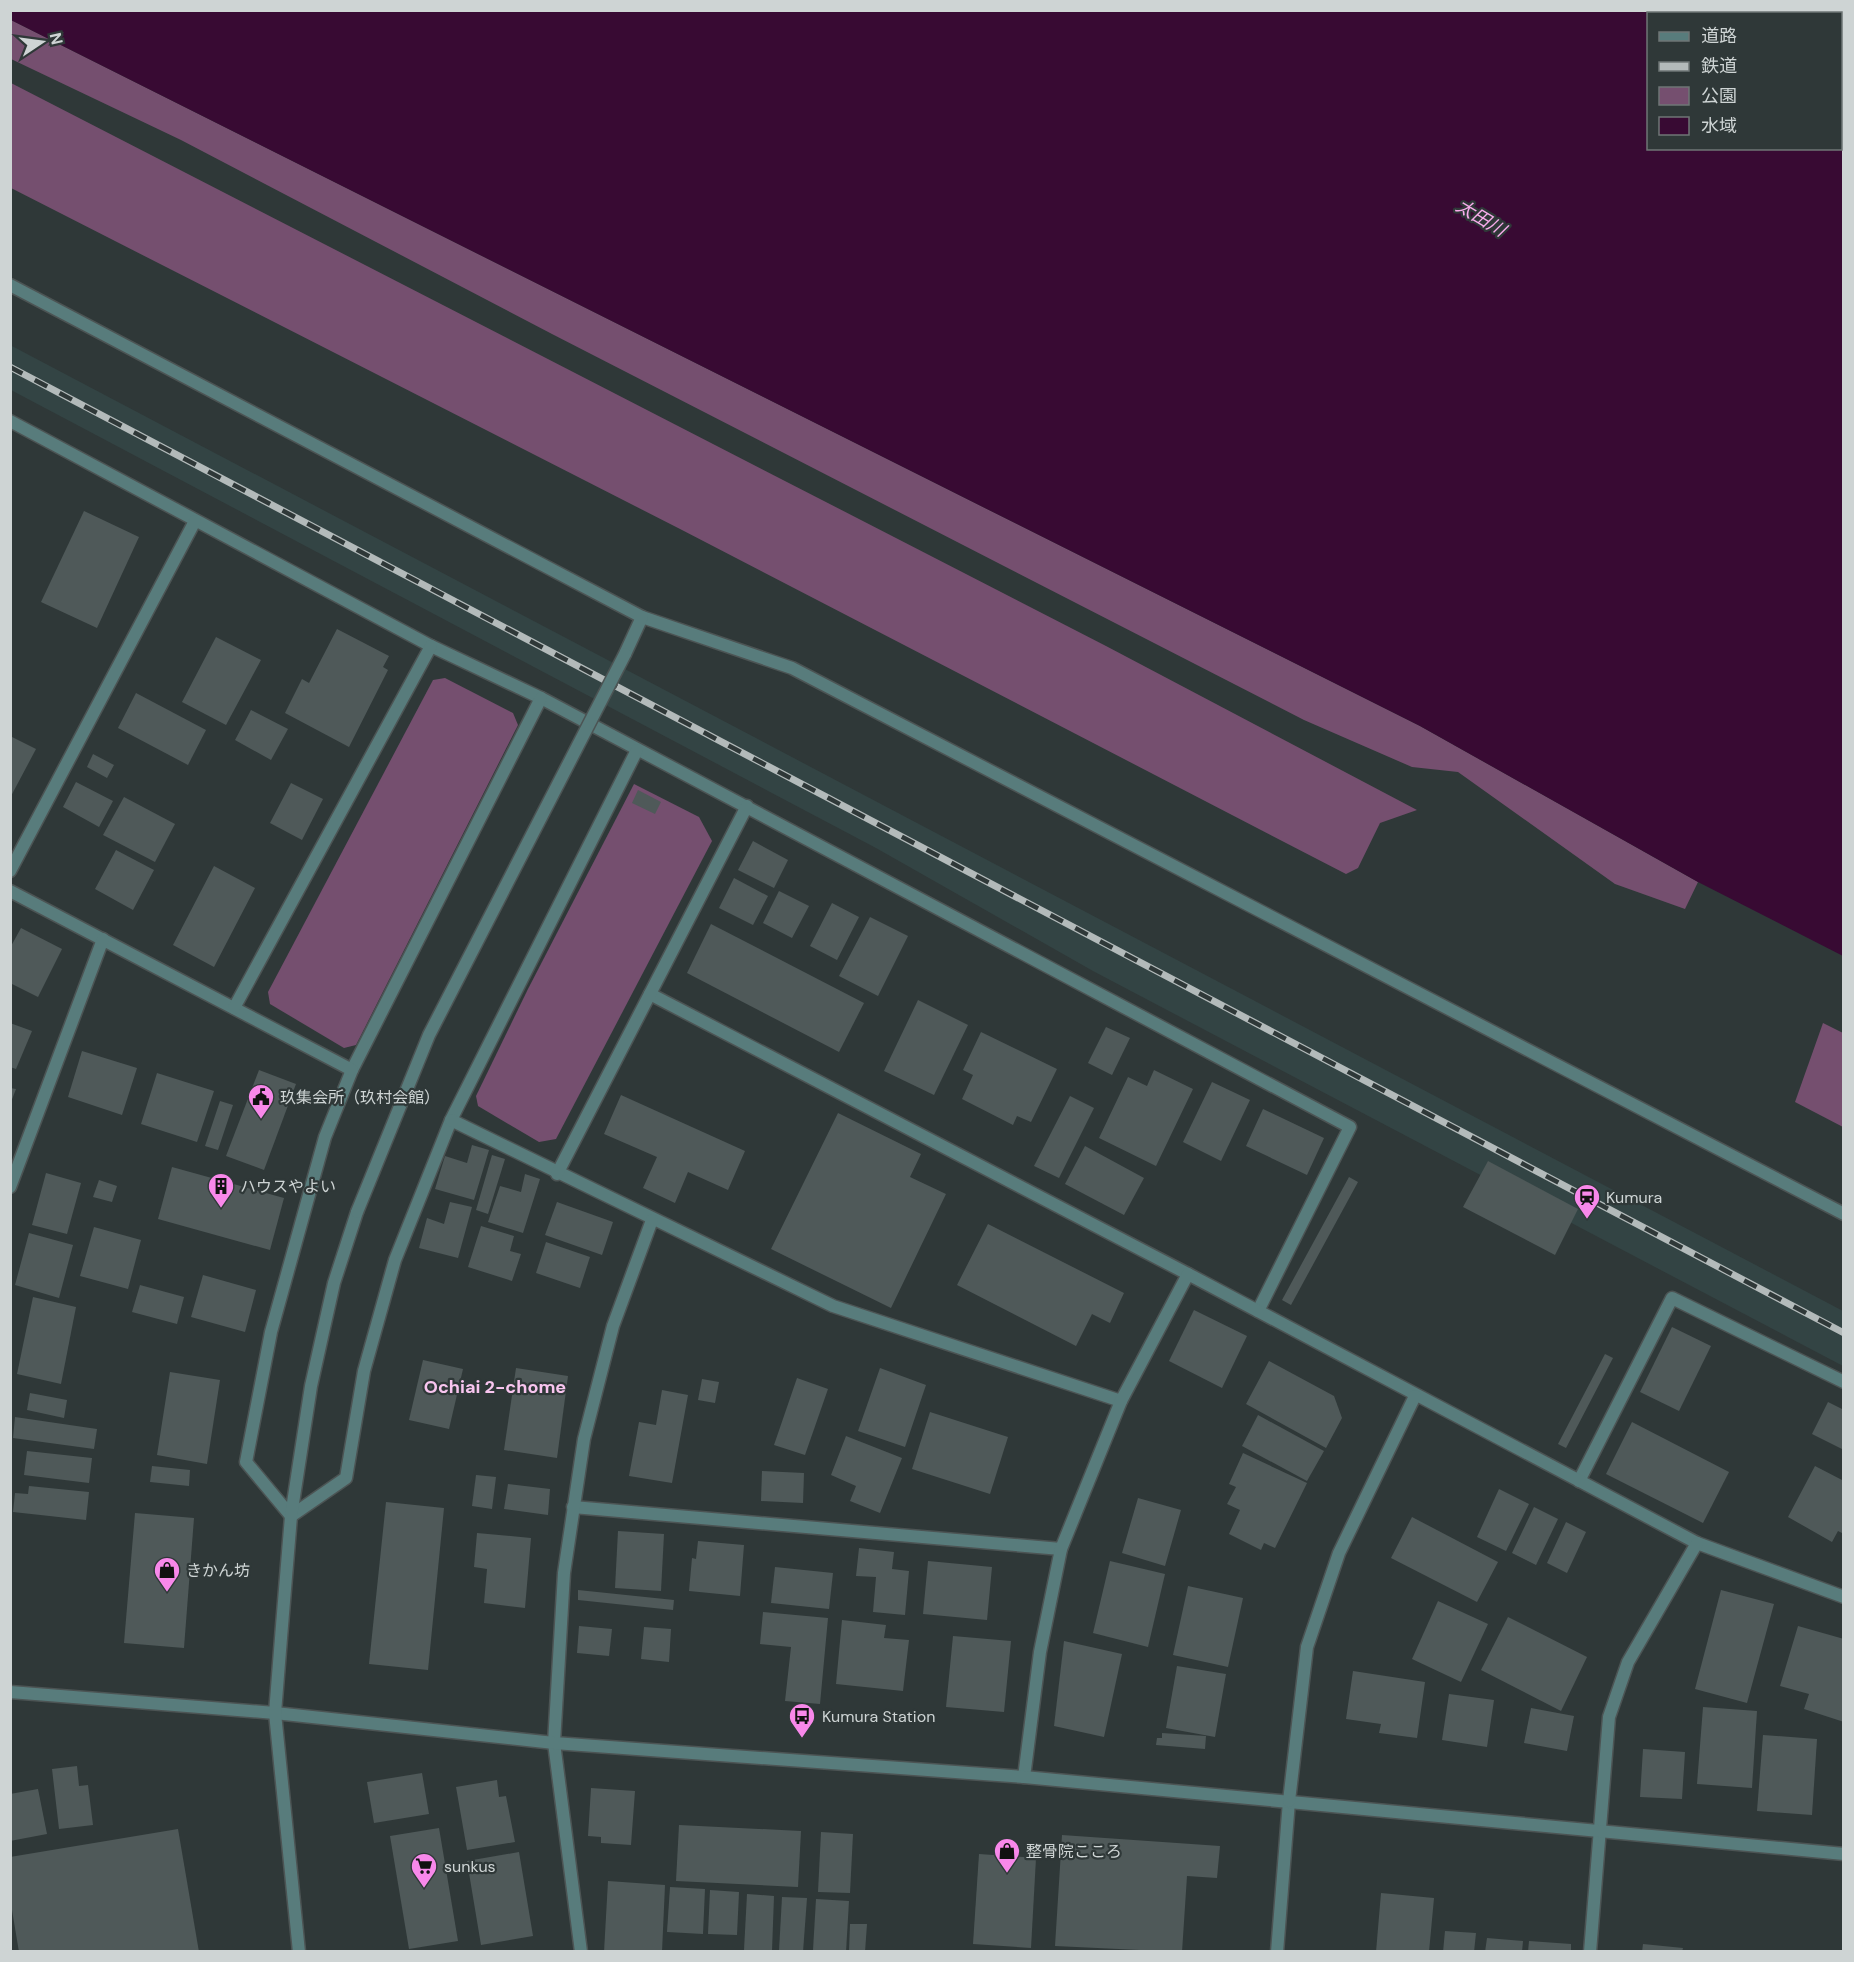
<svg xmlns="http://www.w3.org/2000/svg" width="1854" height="1962" viewBox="0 0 1854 1962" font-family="'DM Sans','Noto Sans JP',sans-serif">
<rect width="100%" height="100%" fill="#2f3838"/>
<!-- built -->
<polygon fill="#344" points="10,345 1843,1311 1843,1366 1093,971 876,848 11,390"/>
<!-- green -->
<g fill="#754f6f">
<polygon points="11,20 1420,726 1698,882 1685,909 1615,884 1458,772 1412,767 1304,720 552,334 181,140 11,59"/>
<polygon points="11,83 1106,646 1417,810 1380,823 1358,868 1346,874 682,530 11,188"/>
<polygon points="445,678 513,713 518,725 356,1045 344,1048 270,1004 268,992 433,680"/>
<polygon points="634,784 699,817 712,841 556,1139 539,1142 478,1106 476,1096 528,989"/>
<polygon points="1823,1023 1843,1033 1843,1127 1795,1102"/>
</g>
<!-- water -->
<path fill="#380a33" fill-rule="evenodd" d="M10,11H1843V956L1698,882L1420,726L11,20ZM1648,14H1840V148H1648Z"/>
<!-- building -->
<g fill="#4f5959">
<polygon points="84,511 139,537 97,628 41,602"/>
<polygon points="337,629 389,656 383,667 388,670 349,747 285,713 302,679 309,683"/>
<polygon points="216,637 261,660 226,725 182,702"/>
<polygon points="136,693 206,730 188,765 118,728"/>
<polygon points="251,710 288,729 271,760 235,740"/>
<polygon points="10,736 36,749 10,798"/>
<polygon points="93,754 114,765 107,778 87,767"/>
<polygon points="76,782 113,801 99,827 63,807"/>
<polygon points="291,783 323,799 302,840 270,823"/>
<polygon points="638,790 661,802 655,814 632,803"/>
<polygon points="124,797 175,824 155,862 103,835"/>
<polygon points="753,841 788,860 774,888 738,870"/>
<polygon points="116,850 154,870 133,910 95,889"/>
<polygon points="214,866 255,888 214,967 173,945"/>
<polygon points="734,878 768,896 753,925 719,908"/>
<polygon points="779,891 809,906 792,938 763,923"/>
<polygon points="832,903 859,917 837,960 810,946"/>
<polygon points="870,917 908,936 878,996 839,976"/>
<polygon points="711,924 864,1003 839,1052 687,973"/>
<polygon points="21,928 62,949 38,997 10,983 10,948"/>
<polygon points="918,1000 968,1025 934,1095 884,1071"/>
<polygon points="10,1023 32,1031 16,1069 10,1067"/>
<polygon points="1106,1027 1130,1038 1112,1075 1088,1063"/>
<polygon points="981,1032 1057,1069 1031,1122 1017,1116 1013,1125 962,1099 973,1075 963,1070"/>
<polygon points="82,1051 137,1068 122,1115 68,1097"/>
<polygon points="259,1070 296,1084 264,1170 226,1156"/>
<polygon points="1154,1070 1193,1089 1156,1166 1099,1138 1128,1077 1147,1086"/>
<polygon points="157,1073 214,1091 197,1142 141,1124"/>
<polygon points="1212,1082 1250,1100 1221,1161 1183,1142"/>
<polygon points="10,1088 16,1089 11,1102 10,1102"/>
<polygon points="621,1095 745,1151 728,1190 688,1172 675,1203 643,1188 657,1157 604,1134"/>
<polygon points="1070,1096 1094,1108 1059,1178 1034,1166"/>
<polygon points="220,1101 233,1105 218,1150 205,1146"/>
<polygon points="1263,1109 1324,1138 1307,1175 1246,1146"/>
<polygon points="838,1113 921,1154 910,1177 946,1194 891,1308 771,1249"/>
<polygon points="472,1145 489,1150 474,1200 435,1189 445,1156 467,1163"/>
<polygon points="1085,1146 1144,1178 1124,1215 1065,1184"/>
<polygon points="492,1155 505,1159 488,1214 476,1210"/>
<polygon points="1488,1161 1578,1209 1555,1255 1463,1207"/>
<polygon points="172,1167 284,1198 270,1250 158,1219"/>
<polygon points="46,1173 81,1183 67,1234 32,1225"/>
<polygon points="525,1174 540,1179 523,1233 488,1222 500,1186 521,1192"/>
<polygon points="1349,1177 1358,1182 1291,1305 1282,1300"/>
<polygon points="99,1180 117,1186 112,1202 93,1197"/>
<polygon points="450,1202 472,1207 458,1258 419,1248 427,1218 444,1224"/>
<polygon points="557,1202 613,1222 602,1255 545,1235"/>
<polygon points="988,1224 1124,1293 1110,1323 1092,1314 1076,1346 957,1285"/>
<polygon points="481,1226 514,1236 510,1251 521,1254 512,1281 468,1267"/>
<polygon points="94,1227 141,1240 128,1289 80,1276"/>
<polygon points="29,1233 73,1245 59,1298 15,1285"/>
<polygon points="546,1242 590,1257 580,1288 536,1273"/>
<polygon points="203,1275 256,1290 245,1332 191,1317"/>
<polygon points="140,1285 184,1297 177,1324 132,1312"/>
<polygon points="33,1297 76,1307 61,1384 17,1374"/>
<polygon points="1194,1310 1247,1336 1222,1388 1169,1361"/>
<polygon points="1672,1327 1711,1346 1679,1411 1640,1392"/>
<polygon points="1605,1354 1613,1358 1566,1448 1558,1444"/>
<polygon points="423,1360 463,1369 449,1429 409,1420"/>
<polygon points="1269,1361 1334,1396 1342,1418 1326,1448 1246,1404"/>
<polygon points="516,1368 568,1376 557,1458 504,1450"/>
<polygon points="880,1368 926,1385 905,1447 858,1431"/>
<polygon points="170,1372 220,1380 207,1464 157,1455"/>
<polygon points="797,1378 828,1389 805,1455 774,1445"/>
<polygon points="702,1379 719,1382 715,1403 698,1400"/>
<polygon points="662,1390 688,1395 672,1483 629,1476 639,1422 656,1425"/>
<polygon points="30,1393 67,1400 64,1418 27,1410"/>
<polygon points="1828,1402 1844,1410 1844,1450 1812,1434"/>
<polygon points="930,1412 1008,1437 990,1494 912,1469"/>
<polygon points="1258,1415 1324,1451 1307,1481 1242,1446"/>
<polygon points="15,1417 97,1429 94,1449 13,1438"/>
<polygon points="1632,1422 1729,1472 1703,1523 1606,1474"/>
<polygon points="846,1436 902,1458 880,1513 850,1501 856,1486 831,1475"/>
<polygon points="27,1451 92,1458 89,1483 24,1475"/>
<polygon points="1243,1453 1307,1483 1275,1548 1264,1543 1261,1550 1229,1534 1240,1510 1227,1504 1236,1487 1229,1484"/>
<polygon points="152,1466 190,1470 189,1486 150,1482"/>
<polygon points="1815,1466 1844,1481 1844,1534 1838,1531 1832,1542 1788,1517"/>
<polygon points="762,1471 804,1473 803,1503 761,1501"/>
<polygon points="476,1475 496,1477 492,1509 472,1506"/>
<polygon points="508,1484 550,1489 548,1515 504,1509"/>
<polygon points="29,1486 89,1492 86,1520 13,1512 15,1493 28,1494"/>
<polygon points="1499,1489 1529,1504 1506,1551 1477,1537"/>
<polygon points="1138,1498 1181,1510 1165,1566 1122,1553"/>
<polygon points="386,1502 444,1508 428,1670 369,1664"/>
<polygon points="1534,1507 1558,1519 1536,1565 1512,1553"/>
<polygon points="135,1513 194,1518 184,1648 124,1643"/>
<polygon points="1412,1517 1498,1562 1477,1602 1391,1558"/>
<polygon points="1566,1522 1586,1532 1567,1573 1547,1563"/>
<polygon points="618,1531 664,1534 661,1591 615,1588"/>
<polygon points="477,1533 531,1538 525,1608 484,1603 487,1569 474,1567"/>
<polygon points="698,1541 744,1545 740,1596 689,1591 692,1558 696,1559"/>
<polygon points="859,1548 894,1552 892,1569 909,1571 905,1615 873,1612 876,1577 856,1576"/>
<polygon points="928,1561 992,1567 987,1620 923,1614"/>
<polygon points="1110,1561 1165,1574 1148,1647 1093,1633"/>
<polygon points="775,1567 833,1573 829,1609 771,1603"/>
<polygon points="1188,1586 1243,1598 1228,1667 1173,1655"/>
<polygon points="578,1590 674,1600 673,1610 578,1600"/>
<polygon points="1721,1590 1774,1604 1747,1703 1695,1689"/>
<polygon points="1438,1601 1488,1624 1461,1682 1412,1659"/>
<polygon points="763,1612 828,1618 820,1704 785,1701 791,1647 760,1644"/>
<polygon points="1508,1617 1587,1657 1561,1711 1481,1670"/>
<polygon points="842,1620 886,1625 884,1638 909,1640 903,1691 836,1684"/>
<polygon points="579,1626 612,1629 609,1656 577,1653"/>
<polygon points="1798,1626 1844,1639 1844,1722 1804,1709 1809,1694 1780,1686"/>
<polygon points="644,1627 671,1629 669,1662 641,1659"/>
<polygon points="953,1636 1011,1641 1004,1712 946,1707"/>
<polygon points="1064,1641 1122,1654 1104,1737 1054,1726"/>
<polygon points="1177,1666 1226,1674 1215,1737 1166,1728"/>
<polygon points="1353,1671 1425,1682 1417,1738 1379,1733 1381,1724 1346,1719"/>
<polygon points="1449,1694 1494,1700 1487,1747 1442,1740"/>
<polygon points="1703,1707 1757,1711 1752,1788 1697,1784"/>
<polygon points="1531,1708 1574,1716 1567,1751 1524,1743"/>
<polygon points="1162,1733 1206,1736 1205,1749 1156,1745 1157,1738 1162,1738"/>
<polygon points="1763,1735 1817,1739 1812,1815 1757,1811"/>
<polygon points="1643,1749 1685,1752 1682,1799 1640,1797"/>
<polygon points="77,1766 79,1786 88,1785 93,1825 59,1829 52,1769"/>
<polygon points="422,1773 429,1814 374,1823 367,1782"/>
<polygon points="497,1780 499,1797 506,1796 515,1842 467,1850 456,1787"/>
<polygon points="591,1788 635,1791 631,1845 601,1843 601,1837 588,1836"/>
<polygon points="38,1789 47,1834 10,1841 10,1794"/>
<polygon points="679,1825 801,1831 798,1887 676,1881"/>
<polygon points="439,1828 458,1941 409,1949 390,1836"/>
<polygon points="178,1829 199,1952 19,1952 10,1898 10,1857"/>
<polygon points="821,1832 853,1834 850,1893 818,1892"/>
<polygon points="1062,1835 1220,1846 1217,1878 1187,1876 1182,1952 1055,1946"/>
<polygon points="519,1852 533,1936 481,1945 467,1861"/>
<polygon points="979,1854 1036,1858 1031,1948 973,1944"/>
<polygon points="608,1881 665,1885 662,1952 604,1952"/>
<polygon points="670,1887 705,1889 703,1934 667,1932"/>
<polygon points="710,1890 739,1892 737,1935 708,1934"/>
<polygon points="1381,1893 1434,1898 1429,1952 1376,1952"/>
<polygon points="747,1894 774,1896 772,1951 744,1950"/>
<polygon points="782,1897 807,1898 803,1952 779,1951"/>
<polygon points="816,1899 849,1901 846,1952 813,1950"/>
<polygon points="850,1924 867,1924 865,1952 849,1952"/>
<polygon points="1445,1931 1476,1933 1474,1952 1443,1952"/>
<polygon points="1487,1938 1523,1941 1522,1952 1485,1952"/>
<polygon points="1529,1941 1571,1944 1571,1952 1528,1952"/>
<polygon points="1643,1944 1683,1948 1682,1952 1642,1952"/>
</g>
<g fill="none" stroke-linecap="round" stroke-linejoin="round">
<!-- minor casing -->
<g stroke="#4c5454" stroke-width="15">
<g id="minor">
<polyline points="10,421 431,646 541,698 1350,1127 1258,1311"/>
<polyline points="642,617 792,668 1844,1214"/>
<polyline points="541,698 352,1070 325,1137 271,1332 246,1462 291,1516 346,1478 364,1371 395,1260 451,1120 637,750"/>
<polyline points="10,871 195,521"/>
<polyline points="10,891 352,1070"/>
<polyline points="650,994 1188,1274"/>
<polyline points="234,1008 431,646"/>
<polyline points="451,1120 833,1306 1121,1401"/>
<polyline points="557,1174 747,806"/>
<polyline points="10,1187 103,939"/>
<polyline points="1579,1481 1672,1298 1844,1382"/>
<polyline points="573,1507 1061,1549"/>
<polyline points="1024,1777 1040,1652 1061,1549 1121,1401 1188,1274 1697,1543 1844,1597"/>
<polyline points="581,1952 554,1743 564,1573 584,1439 613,1326 652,1220"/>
<polyline points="1277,1952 1289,1801"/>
<polyline points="1590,1952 1609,1717 1628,1662 1697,1543"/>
</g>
</g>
<!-- tertiary casing -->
<g stroke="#4c5454" stroke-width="15">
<g id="tertiary">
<polyline points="10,285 642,617 625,654"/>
<polyline points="10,1692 275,1713 554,1743 1024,1777 1844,1854"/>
<polyline points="1289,1801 1307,1647 1339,1553 1415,1396"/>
<polyline points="299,1952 275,1713 281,1638 291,1516 311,1386 334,1283 357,1212"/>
</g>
</g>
<!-- minor -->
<use href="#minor" stroke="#587c7c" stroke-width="12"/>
<!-- tertiary -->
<use href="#tertiary" stroke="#587c7c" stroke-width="12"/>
<!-- rail casing -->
<g stroke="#b3baba" stroke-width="7">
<polyline id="rail" points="10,367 1844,1333"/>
</g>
<!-- rail -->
<use href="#rail" stroke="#2f3838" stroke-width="4.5" stroke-dasharray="14" stroke-linecap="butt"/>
<!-- tertiary-bridge casing -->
<g stroke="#4c5454" stroke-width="15" stroke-linecap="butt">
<polyline id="tertiary-bridge" points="357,1212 429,1035 625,654"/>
</g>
<!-- tertiary-bridge -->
<use href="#tertiary-bridge" stroke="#587c7c" stroke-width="12"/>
</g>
<!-- icons -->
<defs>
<g id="civic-pin" transform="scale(1.35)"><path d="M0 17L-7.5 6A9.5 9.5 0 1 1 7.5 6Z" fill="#f888ea" stroke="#2f3838"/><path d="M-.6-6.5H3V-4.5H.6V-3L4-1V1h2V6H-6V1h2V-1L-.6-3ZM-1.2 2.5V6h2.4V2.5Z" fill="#111"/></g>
<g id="building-pin" transform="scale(1.35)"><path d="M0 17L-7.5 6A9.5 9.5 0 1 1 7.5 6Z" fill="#f888ea" stroke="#2f3838"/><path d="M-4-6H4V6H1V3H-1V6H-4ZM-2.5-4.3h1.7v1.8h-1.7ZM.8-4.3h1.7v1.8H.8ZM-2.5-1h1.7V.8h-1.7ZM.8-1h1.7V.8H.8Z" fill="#111"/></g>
<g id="station-pin" transform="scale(1.35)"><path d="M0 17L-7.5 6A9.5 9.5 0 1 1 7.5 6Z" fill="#f888ea" stroke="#2f3838"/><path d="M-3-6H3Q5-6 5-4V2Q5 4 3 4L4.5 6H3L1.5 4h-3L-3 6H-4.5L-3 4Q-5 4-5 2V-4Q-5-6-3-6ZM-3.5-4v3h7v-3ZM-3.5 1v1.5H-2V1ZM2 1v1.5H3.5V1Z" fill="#111"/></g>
<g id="shop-pin" transform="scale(1.35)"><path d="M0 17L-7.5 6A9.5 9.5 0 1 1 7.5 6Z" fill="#f888ea" stroke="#2f3838"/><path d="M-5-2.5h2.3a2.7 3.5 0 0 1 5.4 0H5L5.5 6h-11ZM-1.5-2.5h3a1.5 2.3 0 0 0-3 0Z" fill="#111"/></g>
<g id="bus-pin" transform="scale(1.35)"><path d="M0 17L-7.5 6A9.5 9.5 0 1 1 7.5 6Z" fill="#f888ea" stroke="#2f3838"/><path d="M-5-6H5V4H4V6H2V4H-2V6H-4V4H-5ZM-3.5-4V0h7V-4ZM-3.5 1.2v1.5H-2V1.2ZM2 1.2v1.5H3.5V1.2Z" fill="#111"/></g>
<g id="supermarket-pin" transform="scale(1.35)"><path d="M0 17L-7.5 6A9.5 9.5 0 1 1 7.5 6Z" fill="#f888ea" stroke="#2f3838"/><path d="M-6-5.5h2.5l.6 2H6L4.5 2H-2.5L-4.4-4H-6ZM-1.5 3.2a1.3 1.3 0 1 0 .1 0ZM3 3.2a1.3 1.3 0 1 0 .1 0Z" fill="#111"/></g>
</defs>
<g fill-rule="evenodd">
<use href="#civic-pin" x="261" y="1097"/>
<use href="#building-pin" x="221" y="1186"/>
<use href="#station-pin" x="1587" y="1197"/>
<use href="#shop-pin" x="167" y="1570"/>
<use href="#bus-pin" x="802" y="1716"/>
<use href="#shop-pin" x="1007" y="1851"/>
<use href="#supermarket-pin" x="424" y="1866"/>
</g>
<g text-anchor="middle" stroke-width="4.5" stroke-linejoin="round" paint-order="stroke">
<!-- poi labels -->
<g font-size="16" fill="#ced4d4" stroke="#2f3838" text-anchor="start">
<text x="280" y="1103">玖集会所（玖村会館）</text>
<text x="240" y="1192">ハウスやよい</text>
<text x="1606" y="1203">Kumura</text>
<text x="186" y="1576">きかん坊</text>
<text x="822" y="1722">Kumura Station</text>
<text x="1026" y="1857">整骨院こころ</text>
<text x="444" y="1872">sunkus</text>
</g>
<!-- water labels -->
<g font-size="18" font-style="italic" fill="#f8acec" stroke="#2f3838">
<text transform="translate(1481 218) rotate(31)" y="6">太田川</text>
</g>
<!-- neighbourhood labels -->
<g font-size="18" font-weight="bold" fill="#f8c5ef" stroke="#2f3838">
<text x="495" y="1393">Ochiai 2-chome</text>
</g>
</g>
<!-- border -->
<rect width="1854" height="1962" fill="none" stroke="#ced4d4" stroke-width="24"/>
<!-- legend -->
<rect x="1647" y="12" width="195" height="138" fill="#2f3838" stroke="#6f7676" stroke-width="1.5"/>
<rect x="1659" y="32" width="30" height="9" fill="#587c7c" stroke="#6f7676" stroke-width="1.5"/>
<text x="1701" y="42" font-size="18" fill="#ced4d4">道路</text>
<rect x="1659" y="62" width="30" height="9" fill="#b3baba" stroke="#6f7676" stroke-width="1.5"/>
<text x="1701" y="72" font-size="18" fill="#ced4d4">鉄道</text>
<rect x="1659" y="87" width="30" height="18" fill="#754f6f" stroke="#6f7676" stroke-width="1.5"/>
<text x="1701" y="102" font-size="18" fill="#ced4d4">公園</text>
<rect x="1659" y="117" width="30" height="18" fill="#380a33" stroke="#6f7676" stroke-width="1.5"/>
<text x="1701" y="132" font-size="18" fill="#ced4d4">水域</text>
<!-- north arrow -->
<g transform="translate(42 42) rotate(77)" stroke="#2f3838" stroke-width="4.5" paint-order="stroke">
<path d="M0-4.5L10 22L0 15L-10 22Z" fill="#ced4d4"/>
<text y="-9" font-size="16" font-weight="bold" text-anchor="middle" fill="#ced4d4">N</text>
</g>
</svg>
